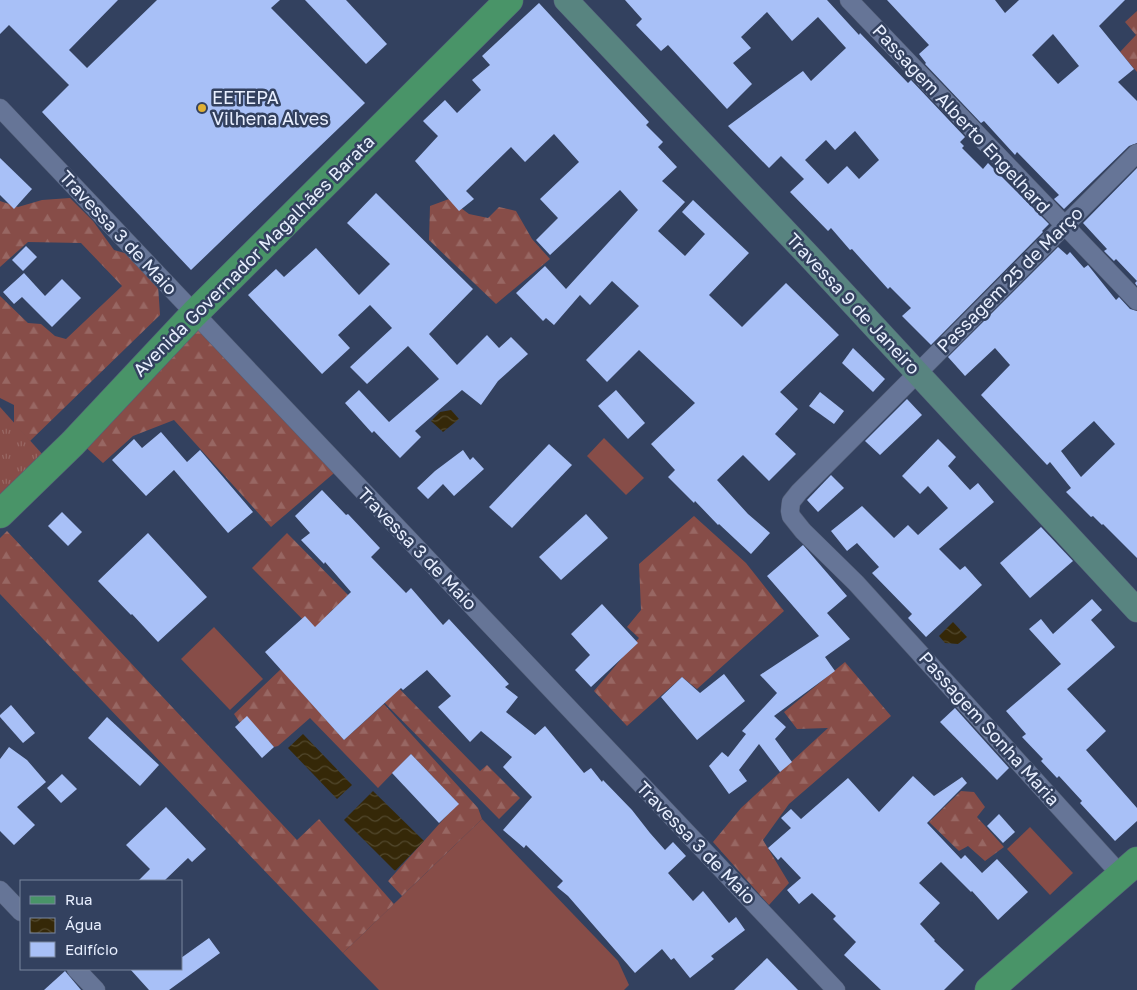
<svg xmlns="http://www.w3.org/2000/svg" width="1137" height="990" viewBox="0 0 1137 990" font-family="'Golos Text',sans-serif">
<defs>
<pattern id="forest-firs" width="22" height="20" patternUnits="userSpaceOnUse" patternTransform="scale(1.25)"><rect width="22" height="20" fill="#874d48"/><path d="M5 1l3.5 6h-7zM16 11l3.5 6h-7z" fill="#986763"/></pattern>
<pattern id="park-tufts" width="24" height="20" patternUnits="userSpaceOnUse" patternTransform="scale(1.25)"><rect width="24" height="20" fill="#874d48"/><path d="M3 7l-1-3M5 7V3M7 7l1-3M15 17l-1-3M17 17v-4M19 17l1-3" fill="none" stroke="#986763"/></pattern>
<pattern id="water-waves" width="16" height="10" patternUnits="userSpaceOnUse" patternTransform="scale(1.25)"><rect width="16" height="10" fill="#352808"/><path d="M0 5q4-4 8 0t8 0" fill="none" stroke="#52482d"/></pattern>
</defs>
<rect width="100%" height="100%" fill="#33415f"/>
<!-- grass -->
<g fill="#874d48">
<polygon points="604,438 644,478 626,495 587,456"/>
<polygon points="214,627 263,679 230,710 181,659"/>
<polygon points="482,819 618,961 629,985 624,990 379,990 343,953"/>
<polygon points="1030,827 1073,873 1050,895 1007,849"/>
</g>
<!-- forest -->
<g fill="url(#forest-firs)">
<polygon points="1137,11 1137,72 1120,52 1136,35 1125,22"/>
<polygon points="70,198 93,221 114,250 128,254 158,285 160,315 30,441 14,424 14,405 0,398 0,296 28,323 41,324 55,336 66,339 122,286 81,243 28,242 0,267 0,201 18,207 42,200"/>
<polygon points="449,199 469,214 488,218 499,207 516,211 532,239 550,259 496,304 429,240 430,206"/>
<polygon points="204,324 340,468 271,527 174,420 133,436 103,463 80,442"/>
<polygon points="694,516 746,563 784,611 697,689 682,677 627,726 594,691 639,638 627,627 641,610 639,564"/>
<polygon points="7,531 297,840 319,819 394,904 343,953 0,594 0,538"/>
<polygon points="287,533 348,595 327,615 480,771 487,765 520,798 499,819 252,568"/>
<polygon points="845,662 891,716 789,804 763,840 789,883 769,905 713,842 741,808 828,728 797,729 784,712"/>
<polygon points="281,669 344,740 384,704 478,808 482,819 402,896 388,881 458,803 411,754 378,788 310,718 278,746 274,747 247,717 240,723 234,714"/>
<polygon points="961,791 974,792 985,807 977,817 1004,847 985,861 968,846 959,851 929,822"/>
</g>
<!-- park -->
<polygon fill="url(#park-tufts)" points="0,407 43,455 0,498"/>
<!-- water -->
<g fill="url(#water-waves)">
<polygon points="451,410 459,419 443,432 431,421 440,412"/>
<polygon points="953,622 967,637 958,644 945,643 939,636"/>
<polygon points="303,734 352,785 337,799 288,748"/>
<polygon points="373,791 424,841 395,871 344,820"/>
</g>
<!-- building -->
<g fill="#a8c0f7" fill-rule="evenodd">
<polygon points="0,0 118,0 69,50 87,68 157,0 280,0 271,8 365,103 191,270 42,112 69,85 9,25 0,34"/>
<polygon points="305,0 346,0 387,44 366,64"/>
<path d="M625,0H827L859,35L860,33L908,83L911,80L965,137L960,142L964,146L962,148L983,169L988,163L1049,224L1042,231L1043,232L931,345L902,316L911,308L890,287L888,289L852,249L850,250L831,228L828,231L790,192L804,179L781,156L769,168L728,126L803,71L811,81L846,48L818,17L792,41L767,12L741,37L751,48L733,63L752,84L727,109L668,45L661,51L636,25L642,19ZM855,131L879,160L859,179L847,166L828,184L805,160L826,140L835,150Z"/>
<path d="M887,0H995L1005,13L1019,0H1125L1099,26L1134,69L1118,82L1137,101V143L1129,146L1064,209L1054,199L1059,195L1017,152L1015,155L984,121L981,123L925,64L926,63L919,54L929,45ZM1053,34L1079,66L1058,84L1032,55Z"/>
<polygon points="539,3 649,122 646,125 663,142 658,147 677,167 662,181 685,202 658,231 685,256 705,234 682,212 693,200 749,253 709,295 742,327 786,283 839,335 780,392 798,409 775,434 796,454 769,481 743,455 717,480 748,514 770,533 751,554 719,524 718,525 695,501 694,503 668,477 675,470 651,444 695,403 639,350 607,382 586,360 639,306 612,281 590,305 580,295 554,325 546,318 543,321 516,293 545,266 566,289 638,210 620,190 550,255 536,240 558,218 540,199 579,162 554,134 525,162 511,147 466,191 474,199 459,211 415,161 438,136 423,121 445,100 457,113 481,90 472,80 490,65 482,56"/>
<polygon points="0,158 32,189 14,209 0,195"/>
<polygon points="1137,168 1137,286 1135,283 1137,281 1116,259 1114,261 1104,251 1107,249 1083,223"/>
<polygon points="376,193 473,289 429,334 457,365 487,335 499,348 511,337 528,354 498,381 481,405 462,390 415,431 421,437 400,458 374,431 372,433 345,403 359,390 389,422 439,379 408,346 367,384 350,367 392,328 370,305 338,335 350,348 322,374 248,295 276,269 284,277 316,248 359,295 390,264 347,223"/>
<polygon points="26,246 37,257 23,271 12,260"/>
<path d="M1058,247L1067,255L1070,252L1084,268L1088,265L1116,300L1119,297L1130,309L1137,311V558L1103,524L1102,525L1093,516L1091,517L1066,492L1071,488L1050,462L1047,465L981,395L1010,365L995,348L965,376L948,357ZM1094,421L1115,444L1081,477L1061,451Z"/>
<polygon points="24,273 45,296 62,279 81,298 52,327 22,297 14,304 3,292"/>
<polygon points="853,348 885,379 873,392 842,363"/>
<polygon points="616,390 645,423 628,439 598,406"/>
<polygon points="820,392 844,411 834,424 809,406"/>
<polygon points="907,399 922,415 880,455 865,441"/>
<polygon points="161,432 187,462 200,450 253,512 228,533 174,470 146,496 112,460 134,439 142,448"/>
<polygon points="938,439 956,457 948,466 970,490 978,483 994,502 939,549 960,570 965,566 982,585 926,637 908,618 912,614 872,573 879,567 857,543 847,551 831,531 862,506 894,538 908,525 918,535 948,508 928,486 920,494 902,476"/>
<polygon points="549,444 572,465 512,528 489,507"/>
<polygon points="463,450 470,460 473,457 484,469 454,496 443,484 428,499 417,488 435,471"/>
<polygon points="831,475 844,488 818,512 807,500"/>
<polygon points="322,490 346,515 348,514 380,548 371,557 406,593 411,588 443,625 449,619 509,684 505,687 518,697 506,712 535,735 545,726 584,773 591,768 602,782 603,780 632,810 650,833 665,850 673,842 686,856 668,873 693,901 703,891 729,923 736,917 745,930 711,956 714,959 690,978 674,958 671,960 662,949 635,973 568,896 557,887 563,881 526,845 524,848 503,830 532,797 503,767 512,757 481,731 470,742 438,707 451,696 427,670 403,690 401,688 344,740 265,652 305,616 315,627 351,592 325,562 324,564 301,540 310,533 295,516"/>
<polygon points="62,512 82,532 68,546 48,526"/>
<polygon points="586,514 608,538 561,580 539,557"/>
<polygon points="1041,527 1073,561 1030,598 1000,563"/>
<polygon points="148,533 207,597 158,642 132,614 131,615 98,581"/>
<polygon points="803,545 847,596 827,613 850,639 825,657 835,671 774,716 786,727 775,739 792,762 780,772 759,744 739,770 747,781 729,794 709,766 722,752 728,757 746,734 742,731 777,693 760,675 819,636 767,576"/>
<polygon points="1092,599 1102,610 1091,620 1115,647 1067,689 1106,731 1086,750 1137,808 1137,821 1115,841 1080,803 1082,801 1059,776 1057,778 1041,761 1043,759 1022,737 1026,734 1006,711 1061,664 1029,629 1041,619 1053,634"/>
<polygon points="602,604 638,643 591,687 575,670 590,655 571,634"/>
<polygon points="724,674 745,701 697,740 661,697 682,677 700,693"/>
<polygon points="11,705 35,733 23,743 0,717 0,715"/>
<polygon points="955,708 1009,768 997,780 940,722"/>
<polygon points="247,716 274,747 262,758 235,727"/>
<polygon points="107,717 159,765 140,786 88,738"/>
<polygon points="9,747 27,760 46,782 17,807 35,825 14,845 0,831 0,759"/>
<polygon points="411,754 459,804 439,823 392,773"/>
<polygon points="62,774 77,789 61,803 47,788"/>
<polygon points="913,776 934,796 962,777 967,783 927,823 961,859 965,855 982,873 997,859 1028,892 998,920 972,891 971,892 941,862 919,883 940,903 920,924 935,940 934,941 964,970 944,990 881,990 844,955 856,942 833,919 836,916 812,893 799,904 787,890 801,878 781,857 778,860 768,848 791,828 781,818 791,809 801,819 848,778 879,812"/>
<polygon points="166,807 206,849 192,862 188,858 164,881 138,881 150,869 126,845"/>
<polygon points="999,814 1015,832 1003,843 987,826"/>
<polygon points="209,938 220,953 169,990 149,990 130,969 181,969 181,958"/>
<polygon points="767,958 798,990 734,990"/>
<polygon points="65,971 81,990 44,990"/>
</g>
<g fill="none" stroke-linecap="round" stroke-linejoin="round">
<!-- street casing -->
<g stroke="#545f78" stroke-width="19">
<g id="street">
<polyline points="849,0 1137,301"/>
<polyline points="0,108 836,990"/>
<polyline points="1121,875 856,583 803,531 791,516 790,511 791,502 799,492 1137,153"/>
<polyline points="0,890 21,912"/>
<polyline points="76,969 96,990"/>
</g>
</g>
<!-- secondary casing -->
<g stroke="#545f78" stroke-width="25">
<polyline id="secondary" points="566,0 808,255 1137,610"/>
</g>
<!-- primary casing -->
<g stroke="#545f78" stroke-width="29">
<g id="primary">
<polyline points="0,514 73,443 194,314 509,0"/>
<polyline points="989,990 1137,861"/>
</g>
</g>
<!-- street -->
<use href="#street" stroke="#667597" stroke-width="18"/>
<!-- secondary -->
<use href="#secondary" stroke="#588480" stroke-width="24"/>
<!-- primary -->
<use href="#primary" stroke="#499468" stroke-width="28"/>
</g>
<!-- markers -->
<circle fill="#e0b034" stroke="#33415f" stroke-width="2" cx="202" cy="108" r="5"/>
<g text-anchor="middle" stroke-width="5" stroke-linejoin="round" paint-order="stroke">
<!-- poi labels -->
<g font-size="18" fill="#e8efff" stroke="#33415f" text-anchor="start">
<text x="212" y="104">EETEPA<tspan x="212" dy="21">Vilhena Alves</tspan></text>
</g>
<!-- street labels -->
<g font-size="18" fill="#e8efff" stroke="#33415f">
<text transform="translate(961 119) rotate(47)" y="6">Passagem Alberto Engelhard</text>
<text transform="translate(118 233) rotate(47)" y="6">Travessa 3 de Maio</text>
<text transform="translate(254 256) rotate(-45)" y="6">Avenida Governador Magalhães Barata</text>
<text transform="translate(1010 280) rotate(-45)" y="6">Passagem 25 de Março</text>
<text transform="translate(853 304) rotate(47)" y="6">Travessa 9 de Janeiro</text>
<text transform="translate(417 549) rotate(46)" y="6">Travessa 3 de Maio</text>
<text transform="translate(989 729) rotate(48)" y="6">Passagem Sonha Maria</text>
<text transform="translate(696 843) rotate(46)" y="6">Travessa 3 de Maio</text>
</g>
</g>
<!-- legend -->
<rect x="20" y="880" width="162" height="90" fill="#33415f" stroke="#7b879f"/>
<rect x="30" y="896" width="25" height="8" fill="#499468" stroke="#7b879f"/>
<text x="65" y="905" font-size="15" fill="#e8efff">Rua</text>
<rect x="30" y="918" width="25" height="15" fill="url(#water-waves)" stroke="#7b879f"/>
<text x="65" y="930" font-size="15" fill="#e8efff">Água</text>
<rect x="30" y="942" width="25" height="15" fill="#a8c0f7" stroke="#7b879f"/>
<text x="65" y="955" font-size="15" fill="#e8efff">Edifício</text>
</svg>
